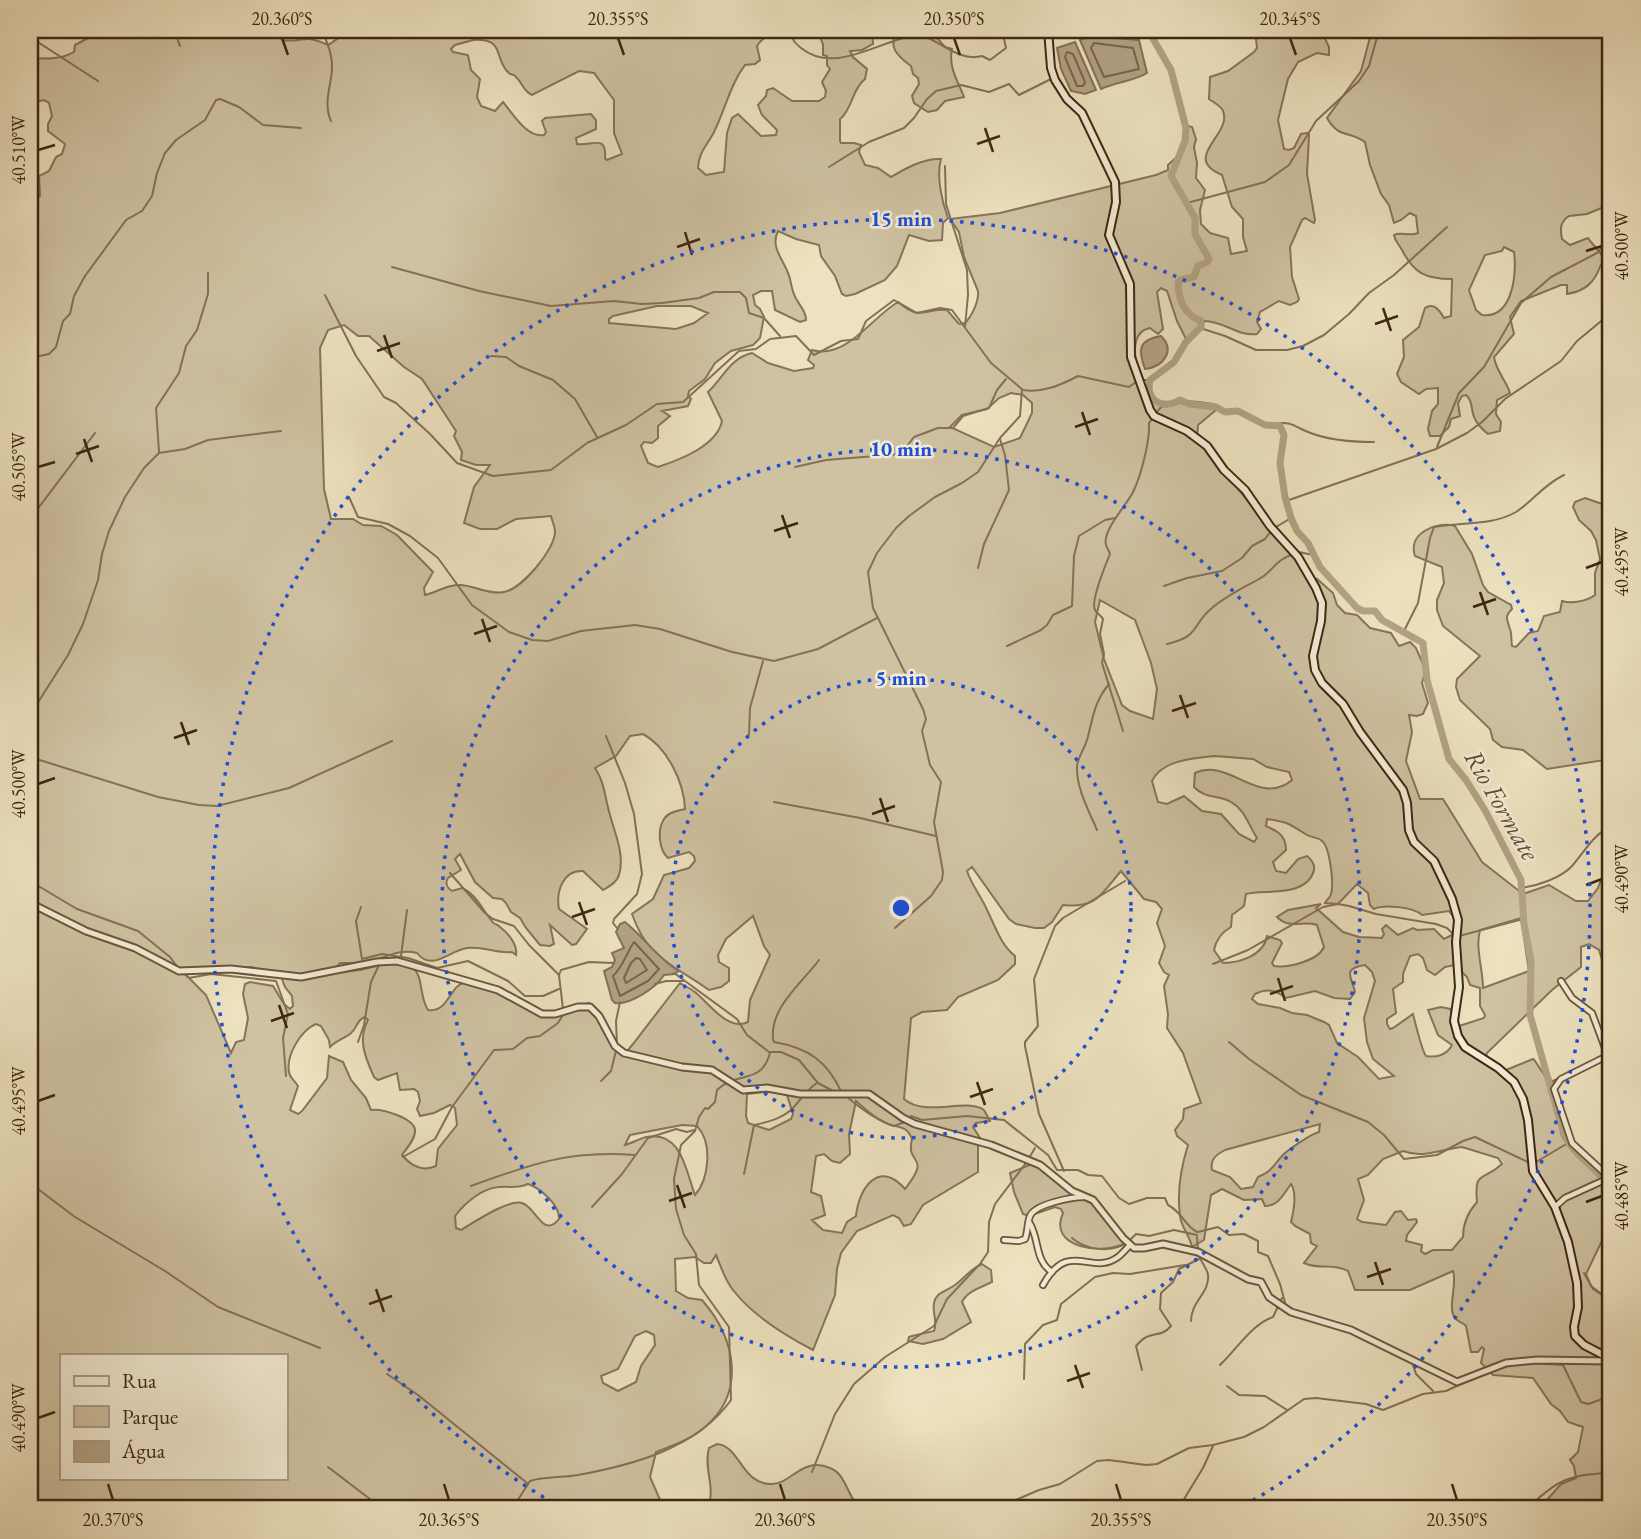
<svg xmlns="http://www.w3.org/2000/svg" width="1641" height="1539" viewBox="0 0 1641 1539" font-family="'EB Garamond',serif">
<rect width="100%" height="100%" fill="#ede2bf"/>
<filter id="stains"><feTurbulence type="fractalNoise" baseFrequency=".00286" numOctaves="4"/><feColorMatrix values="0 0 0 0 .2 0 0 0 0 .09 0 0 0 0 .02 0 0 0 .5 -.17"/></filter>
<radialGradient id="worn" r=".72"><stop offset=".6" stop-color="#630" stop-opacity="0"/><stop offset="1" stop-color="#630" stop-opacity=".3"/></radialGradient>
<!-- green -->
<g fill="#cfc2a2" stroke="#86745a" stroke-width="2" fill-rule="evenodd">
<path d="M103,30H275L282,40C304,43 303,33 328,45L337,39L341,30H872L873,44L862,50L850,51L853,57L867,69L865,79C852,89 852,110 840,119V141L841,143H854L861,145L859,152L865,165L878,168L891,177C905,169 923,158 941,159C936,176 942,202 948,218L943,223L942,240L929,241L909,235L897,266L885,280L855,294L846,296L842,294L835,276L821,256L819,245L796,239L778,231C770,247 783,259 788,273C792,282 791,292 797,300C801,308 806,311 806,320L800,322L775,310L772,291H761L753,295L755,305L760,309L764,317L760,338L753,345L731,351L715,363L705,379L689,391L688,396L691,399L688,406L662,411L670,416L658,426V438L652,443L644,442L641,446L648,463L658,467C679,460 717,446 722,421L708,392C723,378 730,358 752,353L768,363L794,371L813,368L814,365L808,360L812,350C846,360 872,317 898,302C922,322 922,308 947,310L959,324L965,323C972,316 979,301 978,291L964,257L959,232L950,219L1000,213L1156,175L1168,170V165L1179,155L1188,126L1192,127L1196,139L1194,147L1197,163L1196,178L1205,190L1200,210L1201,224L1210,233L1228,238L1231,254L1247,251L1243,237V219L1232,207L1222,175C1179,157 1236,133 1222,109C1219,105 1213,102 1209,99L1210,77L1228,71L1254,52L1257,48L1256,39C1266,32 1275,31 1287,35L1284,30H1321L1329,47V55L1317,53L1298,62L1288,79L1278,120L1284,149L1289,150L1294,148L1301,134L1307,133L1309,135L1307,174L1315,220L1314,223L1305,218L1302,220L1290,247L1292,277L1299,299L1297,302L1290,305L1279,301L1260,312L1257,322L1261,329L1257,334C1239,337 1223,321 1205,321L1187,341L1177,321L1167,291L1161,288L1157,292L1163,329L1158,334L1150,328C1118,334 1145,399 1159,405C1170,410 1176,401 1185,401C1194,401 1204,403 1213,404L1216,410L1198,425L1197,439L1316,584L1317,579L1333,593L1337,605L1345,613L1357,615L1370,628L1391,633L1399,646L1410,642L1416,648L1423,664L1425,673L1422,683L1428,703L1423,714L1417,716L1409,715L1412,732L1406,761L1420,799H1443L1482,862L1523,894L1549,885L1576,901H1588L1598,888L1611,853V977L1607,976L1599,950L1589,944L1581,947V967L1552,990L1487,1053L1486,1056L1506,1070L1533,1059L1535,1061L1547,1079L1554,1082L1552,1091L1574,1145L1611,1181V1222L1586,1274L1591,1286L1611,1301V1509H1546L1545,1502L1561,1484L1576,1478L1574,1466L1570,1460L1578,1452L1583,1427L1568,1422L1560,1411L1551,1404L1533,1378L1493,1375L1481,1363L1484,1349L1482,1347L1478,1352H1471L1466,1326C1463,1323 1459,1322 1456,1319C1446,1310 1458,1284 1453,1271L1410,1290H1355L1348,1271C1334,1263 1318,1270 1304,1263L1317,1246L1311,1243L1310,1234L1295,1226L1291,1222C1294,1210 1297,1193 1291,1184C1284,1193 1279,1206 1265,1206L1262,1199L1244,1200L1222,1189L1211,1195L1204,1240L1192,1247C1190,1236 1181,1227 1180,1216C1177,1193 1181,1167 1188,1145L1177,1136L1175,1130L1183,1119L1184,1109L1201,1103L1183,1053L1167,1028L1168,1014L1164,986L1169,975L1164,972L1159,963L1165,946L1157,923L1162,909L1156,902L1144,899L1121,871C1102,893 1097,909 1063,905L1052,922L1044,928H1035L1016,924L1009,919L972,867L967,871C972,886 982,897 988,912C996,928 1001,945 1015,956V964L998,980L958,997L947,1010L922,1012L911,1018L904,1099C926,1118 965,1097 984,1110L990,1121L976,1123L973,1127L982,1141L978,1144V1172L923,1205L911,1224L904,1226L899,1218L893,1215L857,1231L841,1253L837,1269L835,1295L813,1350C784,1335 753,1316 733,1290C725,1280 721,1267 716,1255L711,1263H704L695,1257L675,1259L676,1291L688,1298L702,1300C735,1338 747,1391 705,1427C692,1439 672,1446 656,1452L650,1477L664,1509H30V202L40,196L39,176L49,171L56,157L62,154L65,144L48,131V124L52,116L49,103L44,100L36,102L31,99L30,57C43,60 62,59 74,52L75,45ZM786,31L803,36L819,35L823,44V55L827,56V65L830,69L822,82L826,91L825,97L819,101H792L773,88L767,90L766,96L758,105L762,115L777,130L776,135L761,136L738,114L732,118L727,133L724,172L706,175L698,168C698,153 708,144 714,132C725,110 730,85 745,65L755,64L760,60L757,46C764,35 773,33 786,31ZM473,40C505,38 494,57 507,71C513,78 511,71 517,78C523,84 523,91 532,95L579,71L594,73L614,100V133L622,154L607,160L605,158C607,134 592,146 577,144L576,138L596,129V120L591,114L545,118L542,121L546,132L544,135C527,138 514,115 503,102L495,111L481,106L477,97L480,79L471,70L468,55L453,52L451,49L455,45ZM657,306H691L708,313L694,323L676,329L609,323V319L613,316ZM344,325L358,336H369L404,367L422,379L456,431L454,436L462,452L461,460L476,465H490L474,487L464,523L480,529H497L516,519L551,516C552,521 555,526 555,532C555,549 522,589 504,592C490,595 475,586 461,585C447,584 438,592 425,595L424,588L433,572L397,535L381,526L363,525L353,519H331L324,489L320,348L328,330ZM1011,393L1023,395L1032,403V413L1020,438L994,447L950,427L962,415L987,409L999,398ZM1100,600L1135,620L1151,663L1157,689L1153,719L1130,711L1122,705L1104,659L1095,622ZM643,734C667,747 684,782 685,809C678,811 668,812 664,819C657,830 659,850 668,858L689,852L694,856L695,861L689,868L664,875L653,899L632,914C648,960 673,964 709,990L721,987L729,981V968L719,962L718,955L726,939L753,916L764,946L770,955L750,1000L748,1022C728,1032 709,1003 695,992C691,989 685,986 680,983L633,1044L628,1050L623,1051L610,1038L589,1003C581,1007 554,1014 546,1013C530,1011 516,996 502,990C494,986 480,983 470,982C448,981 451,1013 428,1010C418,994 425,977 410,964L389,963L360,970L332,973L340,963C349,963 359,964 368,962C384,958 400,948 417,953C432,972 448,951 467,948C483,946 498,954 512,952L516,955C518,945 508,933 500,927C494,921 497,928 491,920C482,909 476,894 462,888L452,891C447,888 445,883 448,878L461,870L455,859L460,854L475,882L493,898L502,899L506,903L511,912L520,918L526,928L540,945L550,946L554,944L550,925L572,945L576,944L587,929L559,909C556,893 562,870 583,871L603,890C610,886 617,882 619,875C625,855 615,834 610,815C605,799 605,783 595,768L616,756L630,736ZM1215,756L1253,759L1267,767L1289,772L1292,780C1259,808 1229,757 1195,773L1194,787C1205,799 1219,795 1231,802C1245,810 1248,824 1257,838L1254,842L1239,834L1221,814L1202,811L1184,796L1167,804L1158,802L1152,781C1162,760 1194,758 1215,756ZM1267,819C1289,822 1289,824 1307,835C1312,838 1318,837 1322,841C1330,847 1334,884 1331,894C1331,896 1326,901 1325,903L1338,904L1357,884L1368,893L1370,905L1374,909C1383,904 1414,907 1422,915L1449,911L1455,919L1454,934L1444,939L1434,929L1417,930L1413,928L1398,935L1386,925L1382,929L1384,934L1382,938L1359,937L1343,932L1316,908L1321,904L1288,910L1277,917C1290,930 1302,920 1317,925L1324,947C1318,961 1288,968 1274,966L1272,963L1282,943L1280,940L1267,936C1264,955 1240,963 1223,963L1214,950C1216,940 1222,932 1231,927L1232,915L1244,906L1246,894C1265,889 1307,898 1314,870C1315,864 1312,860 1307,856L1298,859L1286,873L1276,871L1273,862L1286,850C1286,835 1277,831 1266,826ZM1521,918L1529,971L1483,988C1483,969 1475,948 1480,930ZM1418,954L1423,958L1427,970L1435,975L1445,967L1455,965L1467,977L1470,985L1480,988V1006L1485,1015L1484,1018L1459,1026L1450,1009L1441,1007L1428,1010L1438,1035L1452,1045C1447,1055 1436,1058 1426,1056C1422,1051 1415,1022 1413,1014L1393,1028L1390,1029L1387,1024V1019L1396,1013L1393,989L1403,982V974L1410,956ZM1365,965L1372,972L1375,981L1364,1018L1367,1042L1373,1059L1394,1076L1379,1079L1358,1057L1337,1043L1329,1025L1324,1022L1307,1015L1292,1013L1280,1008L1258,1004L1252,999L1255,994C1267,988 1276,990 1286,998L1315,991L1334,998L1350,999L1355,992C1352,977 1341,969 1365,965ZM234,967H251L280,974L285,987L292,996L293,1006L290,1009L284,1004L273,986L250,982L245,984L243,994L248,1018L244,1040L236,1042L231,1053L206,995L184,973ZM365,1017L368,1020C357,1040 366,1059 374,1077L378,1080L397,1073L400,1090L414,1089L418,1092L420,1101L417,1109L420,1116L434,1113L450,1105L455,1108L457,1125L438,1149L436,1166C423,1172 411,1166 402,1155C407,1148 416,1138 415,1130C414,1118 381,1108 371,1110L366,1098L351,1080L343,1062L329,1056L327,1078L302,1111L298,1114L290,1110L298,1086C295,1081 290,1078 289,1072C286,1055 301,1030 316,1024L321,1026L329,1040L330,1047C336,1041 343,1039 350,1034C358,1028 356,1020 365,1017ZM773,1091L787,1095L793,1114L791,1119L769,1130L748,1123L746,1116L747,1094ZM856,1101C865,1109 873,1117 884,1122C895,1129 906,1123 912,1139C905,1167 933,1153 905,1189C880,1160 859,1186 856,1216L847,1222L842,1233L823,1230L812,1220L825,1215L821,1196L811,1192L816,1156L824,1154L832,1161L840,1163L850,1154L849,1134ZM1320,1124L1319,1132C1313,1133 1287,1150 1282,1156C1273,1166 1271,1172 1258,1177L1253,1187L1241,1189L1230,1177L1212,1170C1210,1159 1216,1155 1225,1150ZM682,1125L697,1126C713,1143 709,1179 695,1195C686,1172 682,1130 646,1137C639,1139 632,1143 625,1145L630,1135ZM1462,1147L1498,1158L1502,1164C1483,1182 1474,1169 1477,1202C1468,1212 1463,1223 1463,1237L1452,1250H1433L1425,1254L1421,1251L1422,1245L1406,1241L1407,1235L1417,1222L1416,1219L1408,1220L1401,1211L1395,1212L1386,1225L1362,1222L1357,1219L1364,1200L1358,1179L1368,1175L1383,1159L1403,1151C1424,1159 1441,1149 1462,1147ZM528,1184C540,1188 560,1205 559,1219C543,1239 536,1207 522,1203C508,1199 473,1223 461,1230L456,1228L455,1216C465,1203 482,1188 499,1187C510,1186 517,1189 528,1184ZM646,1331L654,1335L655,1345L641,1366L636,1382L618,1391L603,1383L601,1376L618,1369L635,1336ZM61,1355H285V1478H61Z"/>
<path d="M899,30H930L945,47L952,49C948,67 958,81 964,97L945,101L937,110L928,112L914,103L912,96L919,84L918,78L913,74L911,66C897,56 886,45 899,30Z"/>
<path d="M1372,30H1611V204L1587,214L1569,216C1560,222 1560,229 1562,239L1570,245L1588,238C1591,243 1601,252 1602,256C1604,261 1602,262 1600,267C1594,283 1585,291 1567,294V285H1561L1521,301L1510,317L1514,334L1494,357C1496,371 1506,380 1510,393L1497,400L1496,414L1501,422L1500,431L1488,434C1483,430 1478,425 1475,419C1470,410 1474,402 1466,395L1462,396L1458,403L1460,416L1451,419L1449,427L1440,436H1430L1428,429L1432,411L1438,404V388L1426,389L1419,394L1401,382L1397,374L1404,357L1403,340L1419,327L1425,308C1434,302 1440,311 1444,318L1451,316L1452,281V279C1425,279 1414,273 1402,250C1399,244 1395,242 1394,235C1400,231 1410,237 1418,233L1416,216L1410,213L1401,220L1394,223L1389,205L1381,194L1370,165L1365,142C1349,130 1340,140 1327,118L1361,71ZM1504,247L1514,252C1517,273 1513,319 1482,315L1476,310L1469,290L1485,255L1502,251Z"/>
<path d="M1585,498L1611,507V759L1547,769L1523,750L1502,747L1493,740L1490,729L1460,700L1456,687L1457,679L1480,656L1443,626L1437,610V600L1444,583L1442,567L1415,556C1407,533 1437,521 1455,526L1472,554L1483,585L1488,592L1511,605L1512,609C1504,617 1507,619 1510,629C1512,634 1511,641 1512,646L1516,647L1529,633L1538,631L1544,616L1560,612L1562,601C1572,604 1587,601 1595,595V573L1600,559L1596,540L1591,531L1579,520L1573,507L1575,502Z"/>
<path d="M1034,1163L1044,1165L1067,1186L1098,1201L1110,1217L1126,1243C1104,1255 1047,1249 1063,1213L1061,1209L1055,1207L1029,1216L1023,1214L1014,1192L1010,1173Z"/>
<path d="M982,1264L991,1270L992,1282C982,1287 967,1291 962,1302L971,1322L943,1339L923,1344L908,1341L909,1337L912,1336L934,1331C938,1322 932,1313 934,1303C936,1292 947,1291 955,1285C965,1278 970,1269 982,1264Z"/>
<path d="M717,1444C740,1446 741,1483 770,1484C792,1485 801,1456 830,1468C847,1474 847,1499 862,1509H707C717,1488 703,1470 709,1448Z"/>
</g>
<!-- water -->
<g fill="#b2a284" stroke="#847156" stroke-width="2">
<path d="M1091,36L1139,40L1147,73C1135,81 1115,82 1101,89L1080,40Z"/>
<polygon points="1075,42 1096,90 1085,94 1071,91 1061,69 1057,48"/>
<path d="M1161,336C1176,351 1163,367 1145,369C1138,350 1138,340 1161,336Z"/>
<path d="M625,922C644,937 657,958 679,971L674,974L664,975C656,988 630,1005 615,1003L612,1000L604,971L612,967L615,960L612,953L624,948L616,932L620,924Z"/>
</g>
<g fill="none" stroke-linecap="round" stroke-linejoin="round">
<!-- shore -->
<g stroke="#78644b" stroke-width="2">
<polygon points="1094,43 1133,48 1139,69 1104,77 1091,48"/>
<polygon points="1067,52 1073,54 1085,82 1083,86 1077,86 1065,57"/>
<path d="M634,942L659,969L648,981L620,996L613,976C623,967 627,952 634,942Z"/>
<polygon points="636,958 640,959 647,970 626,983 624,978 631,963"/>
</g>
<!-- stream -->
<g stroke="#847156" stroke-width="2">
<polyline points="174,30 180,46"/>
<path d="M322,30C327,43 333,55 332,69C331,87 323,103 331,121"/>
<path d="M792,30C791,39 794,42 801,48C837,77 884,36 922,35C942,43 960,62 982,56L990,60L1006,48L1002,30"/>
<polyline points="923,30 930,38"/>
<polyline points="30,37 98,81"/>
<polyline points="1139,39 1147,30"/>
<polyline points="945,166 946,204 967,270 968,295 965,327"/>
<polyline points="829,167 869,142 904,128 914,118 927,99 936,91 961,85 989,92 1009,84 1019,95 1051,79"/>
<polyline points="30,196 36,200"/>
<polyline points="1187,203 1265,182 1289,165 1316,121 1359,81 1369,66 1379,30"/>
<polyline points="392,267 479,291 551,306 614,301 642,304 662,303 699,298 714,292 740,292 746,298 749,313 764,318 780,336"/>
<path d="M325,295L356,356L384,397L396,403L430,434L457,463L493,476L551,470L587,443L626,425L657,404L683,402L739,351L756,349L770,339L796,336L814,355L841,341L858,339L866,321L894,300L917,313L940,308L952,310L991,363L1023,390C1043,393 1061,385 1078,376L1129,387L1136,382"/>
<polyline points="1200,328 1225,336 1256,350 1287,350 1303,346 1324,335 1349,314 1369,293 1394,275 1447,227"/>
<polyline points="491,356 506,357 519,366 553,380 575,399 597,437"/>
<polyline points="30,358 49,354 56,347 63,321 70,314 74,296 85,276 126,220 142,211 152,196 157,173 165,153 176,140 205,120 216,100 220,99 239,107 263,125 301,128"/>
<polyline points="1141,380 1150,380"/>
<polyline points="1155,414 1163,405"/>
<path d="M1277,424C1289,420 1297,428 1308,432C1327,440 1353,442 1374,442"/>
<polyline points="1437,447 1459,393 1484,367 1521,303 1551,277 1597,253 1611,236"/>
<polyline points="159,452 156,408 179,373 186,346 197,330 208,294 208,273"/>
<polyline points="795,467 826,460 901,454 914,437 938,428 953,428 963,416 989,408 997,390 1006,379"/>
<polyline points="349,497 358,517 388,524 410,536 438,558 472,605 509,632 532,640 548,641 581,631 635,625 660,629 732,652 774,661 818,649 877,618"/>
<polyline points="1286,501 1436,449 1467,433 1482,422 1505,399 1561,361 1577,341 1611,313"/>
<polyline points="30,519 95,433"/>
<polyline points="1276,527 1291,518"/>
<polyline points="1299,552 1313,555"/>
<polyline points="978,568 984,544 1009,490 1005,455 1000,439"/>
<polyline points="1164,586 1187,578 1222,571 1242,558 1252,546 1265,539 1271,531"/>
<path d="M1403,633L1418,603L1430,538L1434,527C1460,522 1492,526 1516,512C1533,501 1543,485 1564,475"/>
<path d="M1167,644C1200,637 1192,624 1212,608C1226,596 1243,588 1259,579C1273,572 1274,560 1294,554"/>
<polyline points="1007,646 1041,630 1047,625 1053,615 1072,606 1074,556 1079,536 1105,520 1115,518"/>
<polyline points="30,715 68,655 83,624 98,580 102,554 109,531 125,497 144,468 159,453 185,449 208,440 281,431"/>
<path d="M1123,731L1102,663L1104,654L1100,634L1103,619C1101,615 1097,614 1095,610C1090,601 1106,564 1110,554C1109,551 1107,548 1106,545C1102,530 1127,505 1133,492C1141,476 1150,441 1149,423L1152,419"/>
<polyline points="749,735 750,708 763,661"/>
<polyline points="606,736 625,783 634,814 642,874 637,894 614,919 613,923 617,928"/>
<polyline points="30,757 158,797 199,805 217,806 289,788 392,741"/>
<polyline points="774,802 860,818 936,836"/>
<path d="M1097,830C1089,811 1076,788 1077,766C1078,758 1084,749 1087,740C1093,718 1094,702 1109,684"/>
<polyline points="450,873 485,913 493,919 514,926 529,945 559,975 563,1009"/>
<polyline points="30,881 77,909 138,931 170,957 179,969"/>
<path d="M1521,888C1537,886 1561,878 1572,866C1585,851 1593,835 1611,826"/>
<polyline points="361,907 356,921 362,959 382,954 408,958 437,968 468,961 508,981 525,996 543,996 559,989"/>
<polyline points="895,928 931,896 942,880 943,872 934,822 941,782 930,765 922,731 926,719 923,709 873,608 868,572 877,553 896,528 909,516 935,497 962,483 978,472 1000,438 1020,416 1022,390"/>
<polyline points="1459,936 1523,919"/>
<polyline points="401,956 407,910"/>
<path d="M819,960C802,983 770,1007 773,1039L774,1042C809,1048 827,1061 842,1093"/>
<polyline points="1213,964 1248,950 1323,907 1338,904 1349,906 1376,914 1436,924 1447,928 1454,935"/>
<polyline points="183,973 189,978 211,974 276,981 288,1014 283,1038 286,1076"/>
<polyline points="674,973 737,1019 747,1035 769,1052 781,1052 799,1060 818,1083 833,1091"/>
<polyline points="559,975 561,970 589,962 614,963"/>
<polyline points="655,984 666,981 684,981"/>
<polyline points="358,1042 364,1025 371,982 379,965"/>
<polyline points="1229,1042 1249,1059 1301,1095 1368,1122 1384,1135 1404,1159 1437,1155 1463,1141 1475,1137 1530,1163"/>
<polyline points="617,1045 616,1021 620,1002"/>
<polyline points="1569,1072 1589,1063"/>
<polyline points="601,1081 611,1071 616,1051"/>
<polyline points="1549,1083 1561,1077"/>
<path d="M847,1097C860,1108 878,1121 894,1126L905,1122"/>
<path d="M909,1119L911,1116L922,1120L967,1116L1004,1120L1048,1155L1057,1170H1078L1088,1175L1102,1176L1119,1198L1129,1204L1147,1198H1165L1168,1205C1183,1213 1184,1225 1197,1232"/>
<polyline points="403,1157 435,1139 452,1107 494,1050 513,1049 527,1038 540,1036 558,1023 563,1015"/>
<polyline points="1029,1158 1035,1148"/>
<polyline points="1536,1162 1568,1143"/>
<polyline points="1064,1171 1039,1114 1025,1046 1025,1042 1038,1026 1034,979 1055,926 1063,918 1125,881"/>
<path d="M744,1174L754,1125C768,1122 781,1119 792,1109C801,1100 806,1090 817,1083"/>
<polyline points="30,1183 75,1217 165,1271 218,1307 320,1348"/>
<path d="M471,1186C531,1164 570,1150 634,1155"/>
<polyline points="592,1207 622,1174 648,1138 676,1129 687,1132 694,1130"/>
<polyline points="1198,1232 1218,1227 1229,1235 1244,1234 1258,1241 1258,1252 1268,1256 1280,1284 1286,1306"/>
<polyline points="1197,1237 1198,1249"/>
<path d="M1072,1238C1086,1250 1109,1253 1125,1244"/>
<polyline points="1130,1240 1136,1234 1149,1236 1174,1230 1197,1235"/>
<polyline points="1584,1273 1593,1289 1611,1301"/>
<path d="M1191,1321C1191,1301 1210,1293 1208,1275C1207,1267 1200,1262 1199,1254"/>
<polyline points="1412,1362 1416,1374 1433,1391"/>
<polyline points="1533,1363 1563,1365 1581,1402 1588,1404 1611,1396"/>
<path d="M1220,1365C1237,1349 1252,1324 1273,1317L1282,1298"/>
<path d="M1142,1370L1136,1346C1151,1328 1159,1340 1171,1326L1160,1309L1161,1293L1173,1282L1179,1269L1199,1259"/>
<polyline points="387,1374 418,1395 527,1483"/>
<polyline points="1024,1379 1025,1344 1043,1325 1057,1320 1061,1304 1095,1277 1113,1273 1130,1274 1185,1265"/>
<polyline points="1227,1386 1239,1395 1265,1396 1287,1410"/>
<polyline points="328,1467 383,1509"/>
<polyline points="812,1472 835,1414 854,1384 885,1357 934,1326 947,1299 980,1264 988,1252 989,1222 995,1204 1026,1163"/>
<path d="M512,1509L530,1481C545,1476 562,1478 578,1475C633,1465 697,1448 731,1400L729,1327L699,1285L696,1254L684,1235L676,1209L674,1179L681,1145L695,1131L699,1117L705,1108L708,1109L715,1102L717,1090C737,1070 761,1086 770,1053"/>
<polyline points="995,1509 1039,1490 1060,1484 1097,1461 1109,1460 1146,1465 1157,1464 1189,1448 1213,1445 1244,1437 1264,1427 1304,1399 1316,1398 1366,1404 1383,1410 1423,1394 1446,1391 1474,1378"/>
<polyline points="1178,1509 1203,1468 1213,1446"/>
<path d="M1526,1509C1550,1488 1561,1476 1595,1474C1601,1473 1605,1473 1611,1474"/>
</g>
<!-- river -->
<path stroke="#b2a284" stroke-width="7" d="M1148,30L1171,70L1186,128L1185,141L1171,176L1195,218V234L1209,259L1207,262L1198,266L1194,277L1180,280L1178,283C1179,302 1184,314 1201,321V327L1186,342L1174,362L1150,380C1145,401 1163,410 1180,400L1189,404L1216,407L1225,412L1238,411L1265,425L1280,426L1284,435L1280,463L1285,497L1291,518L1297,531L1308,543L1320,567L1357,608L1363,611H1375L1382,620L1423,643L1427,680L1449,759L1466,780L1486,812L1521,880L1524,924L1531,961L1530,1015L1564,1135C1574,1156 1597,1168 1611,1188"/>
<!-- minor casing -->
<g stroke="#6a563d" stroke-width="8">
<g id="minor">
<polyline points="1561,981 1572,998 1592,1013 1608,1056"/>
<polyline points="1610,1178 1572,1143 1554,1089 1561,1079 1611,1054"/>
<polyline points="1555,1207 1565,1198 1609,1178"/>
<path d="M1029,1222C1040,1239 1034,1260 1052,1272"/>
<path d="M1004,1240L1019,1241L1025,1239C1028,1232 1027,1223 1030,1216C1035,1204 1072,1197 1084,1197"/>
<path d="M1043,1285C1069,1238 1091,1277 1118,1257C1122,1254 1126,1249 1130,1245"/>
</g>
</g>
<!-- tertiary casing -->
<g stroke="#6a563d" stroke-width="9">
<polyline id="tertiary" points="30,903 86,931 135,948 179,971 231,969 301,977 377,962 397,961 498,990 542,1014 555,1014 578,1007 590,1007 599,1016 615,1046 624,1053 682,1067 712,1070 743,1090 767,1088 800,1094 869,1094 903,1118 915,1124 991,1145 1040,1165 1072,1191 1093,1200 1123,1238 1134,1248 1144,1248 1163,1244 1198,1252 1248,1279 1261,1282 1269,1297 1291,1312 1351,1330 1457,1382 1506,1363 1537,1360 1611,1361"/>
</g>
<!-- secondary casing -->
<g stroke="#3e2712" stroke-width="10">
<polyline id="secondary" points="1048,30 1051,68 1055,80 1067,99 1082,113 1115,182 1116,202 1109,235 1130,284 1131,357 1150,410 1154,416 1187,431 1207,446 1224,470 1245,490 1270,526 1298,557 1316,588 1322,603 1321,621 1313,656 1315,670 1322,683 1343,704 1360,732 1403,790 1407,803 1409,830 1414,842 1434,861 1452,899 1458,920 1456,942 1459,987 1454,1021 1458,1036 1465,1047 1498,1068 1514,1082 1523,1099 1528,1120 1533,1171 1555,1207 1568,1242 1577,1283 1578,1307 1574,1327 1575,1336 1584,1345 1611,1359"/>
</g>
<!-- minor -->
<use href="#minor" stroke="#f3ecd5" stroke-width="4.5"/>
<!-- tertiary -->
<use href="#tertiary" stroke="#f3ecd5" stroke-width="5"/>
<!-- secondary -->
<use href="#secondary" stroke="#f3ecd5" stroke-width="6"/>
</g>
<!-- ticks -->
<path fill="none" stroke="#3e2712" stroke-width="2.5" d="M282,38L288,55M618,38L624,55M954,38L960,55M1290,38L1296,55M985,128L993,152M977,144L1000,136M38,150L55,145M685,232L692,255M677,247L700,239M1586,251L1602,246M1383,308L1391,331M1375,324L1398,316M384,335L392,358M377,351L400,343M1082,412L1090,435M1075,427L1098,419M84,439L92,462M76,454L99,446M38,467L55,462M782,515L790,538M774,531L798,523M1586,568L1602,562M1480,592L1488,615M1473,607L1496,599M482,619L490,642M474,634L497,626M1180,695L1188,718M1172,711L1196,703M181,722L189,745M174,738L197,730M38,784L55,778M880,798L888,822M872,814L895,806M1586,885L1602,879M579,902L587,925M572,917L595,909M1278,978L1285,1001M1270,994L1293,986M279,1005L287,1028M271,1021L294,1013M977,1082L985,1105M970,1097L993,1089M38,1101L55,1095M677,1185L685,1208M669,1201L692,1193M1586,1202L1602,1196M1375,1262L1383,1285M1367,1277L1391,1269M376,1289L384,1312M369,1304L392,1296M1075,1365L1083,1388M1067,1381L1090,1373M38,1418L55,1412M108,1484L113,1500M444,1484L449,1500M780,1484L785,1500M1116,1484L1121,1500M1452,1484L1457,1500"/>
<!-- distance rings -->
<g fill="none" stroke="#1d4ed8" stroke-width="3.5" stroke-dasharray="3.5 7">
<circle cx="901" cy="908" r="230"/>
<circle cx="901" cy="908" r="459"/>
<path d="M562 1508A689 689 0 1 1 1240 1508"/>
</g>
<g text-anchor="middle" stroke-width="5" stroke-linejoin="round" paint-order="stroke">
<!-- water labels -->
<g font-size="26" font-style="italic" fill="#614c34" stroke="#f3ecd5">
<text transform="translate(1502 805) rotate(60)" y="9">Rio Formate</text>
</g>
</g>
<circle cx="901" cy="908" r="10" fill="#1d4ed8" stroke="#f3ecd5" stroke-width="3.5"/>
<g font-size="21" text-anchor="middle" font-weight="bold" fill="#1d4ed8" stroke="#f3ecd5" stroke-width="5" stroke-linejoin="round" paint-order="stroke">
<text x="901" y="226">15 min</text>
<text x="901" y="456">10 min</text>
<text x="901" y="685">5 min</text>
</g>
<!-- margin -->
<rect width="1641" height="1539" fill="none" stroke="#ede2bf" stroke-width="77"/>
<!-- legend -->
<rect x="60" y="1354" width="228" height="126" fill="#f3ecd5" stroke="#ab9d87" stroke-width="2"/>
<rect x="74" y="1376" width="35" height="10" fill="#f3ecd5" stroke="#ab9d87" stroke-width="2"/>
<text x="122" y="1388" font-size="21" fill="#3e2712">Rua</text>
<rect x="74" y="1406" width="35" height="21" fill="#cfc2a2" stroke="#ab9d87" stroke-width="2"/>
<text x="122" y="1424" font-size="21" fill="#3e2712">Parque</text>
<rect x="74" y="1441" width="35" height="21" fill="#b2a284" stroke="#ab9d87" stroke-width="2"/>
<text x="122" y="1458" font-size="21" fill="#3e2712">Água</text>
<rect x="38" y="38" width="1564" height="1462" fill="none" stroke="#3e2712" stroke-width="2.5"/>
<g font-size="18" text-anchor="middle" fill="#3e2712">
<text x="282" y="25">20.360°S</text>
<text x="618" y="25">20.355°S</text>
<text x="954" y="25">20.350°S</text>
<text x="1290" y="25">20.345°S</text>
<text transform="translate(19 150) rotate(-90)" y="6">40.510°W</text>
<text transform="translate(1622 246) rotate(-90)" y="6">40.500°W</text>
<text transform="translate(19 467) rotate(-90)" y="6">40.505°W</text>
<text transform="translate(1622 562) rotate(-90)" y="6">40.495°W</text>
<text transform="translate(19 784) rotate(-90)" y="6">40.500°W</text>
<text transform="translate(1622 879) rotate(-90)" y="6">40.490°W</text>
<text transform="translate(19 1101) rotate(-90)" y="6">40.495°W</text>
<text transform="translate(1622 1196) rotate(-90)" y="6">40.485°W</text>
<text transform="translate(19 1418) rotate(-90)" y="6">40.490°W</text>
<text x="113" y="1526">20.370°S</text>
<text x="449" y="1526">20.365°S</text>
<text x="785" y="1526">20.360°S</text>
<text x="1121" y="1526">20.355°S</text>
<text x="1457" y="1526">20.350°S</text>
</g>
<rect width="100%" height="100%" filter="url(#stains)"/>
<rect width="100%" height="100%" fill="url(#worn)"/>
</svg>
